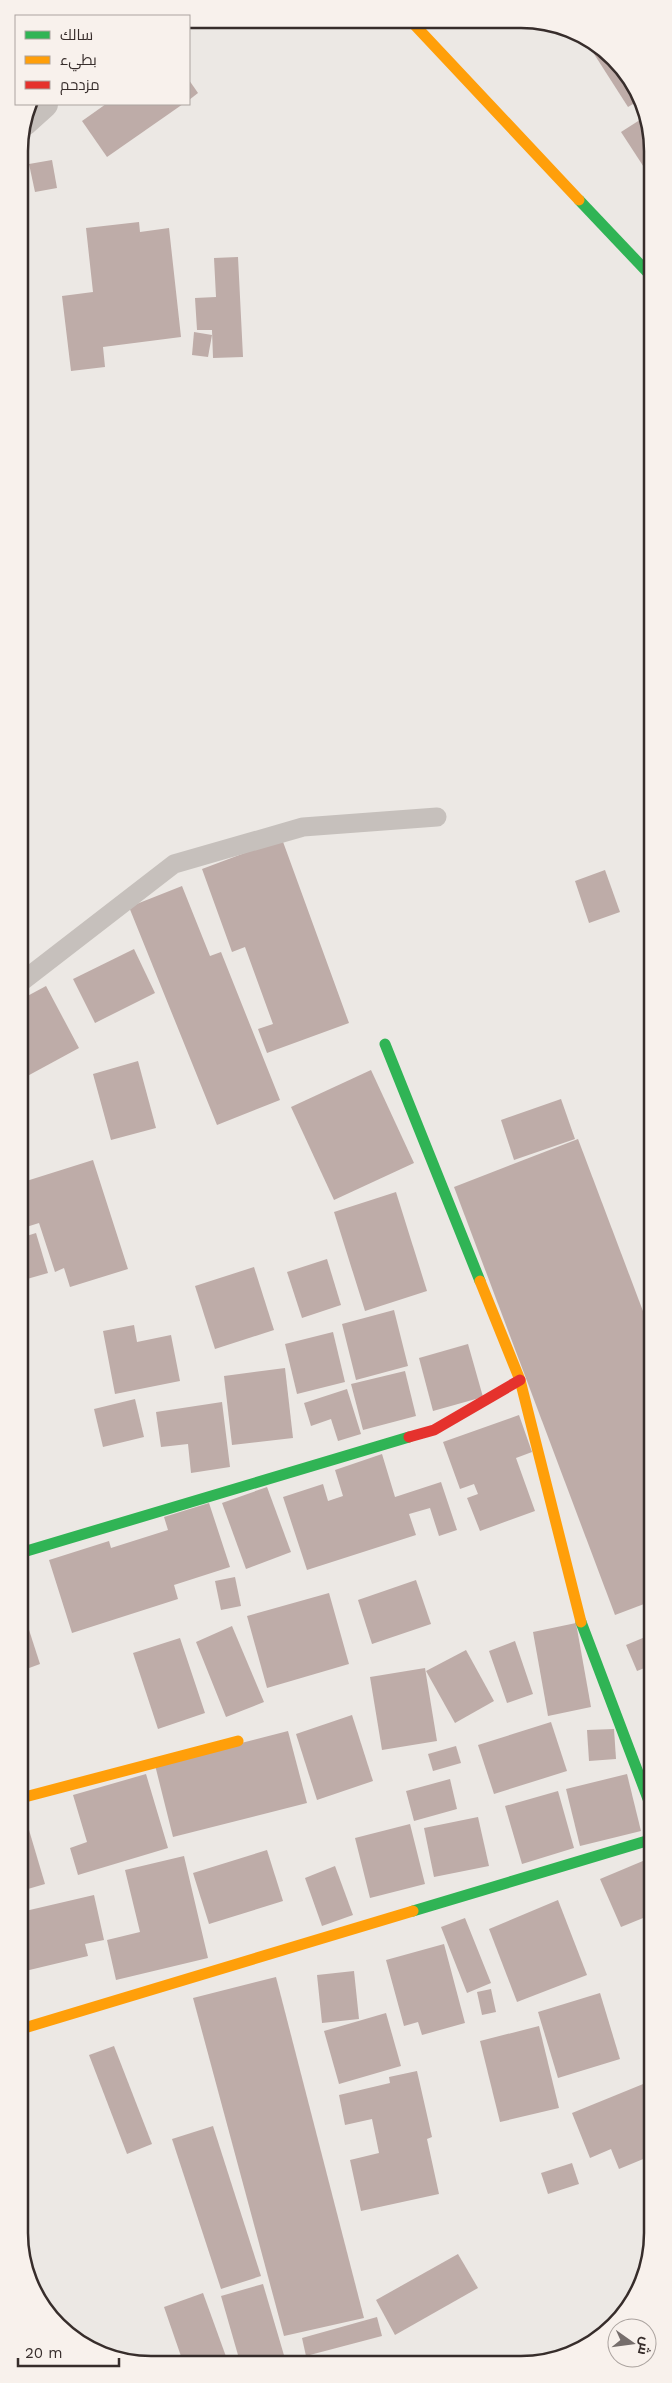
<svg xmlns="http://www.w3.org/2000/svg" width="672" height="2383" viewBox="0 0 672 2383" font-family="'Work Sans',Cairo,sans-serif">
<rect width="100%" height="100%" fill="#ece8e4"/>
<!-- building -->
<g fill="#beaca8">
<polygon points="587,43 615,58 638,101 628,107"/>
<polygon points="189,80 198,93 189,100"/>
<polygon points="106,104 183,104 107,157 82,121"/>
<polygon points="646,116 651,125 651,178 621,132"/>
<polygon points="52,160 57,188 35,192 29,164"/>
<polygon points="139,222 140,232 169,228 181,337 103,347 105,367 71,371 62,296 93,292 86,228"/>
<polygon points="238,257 243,357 213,358 212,330 197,330 195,298 216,297 214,258"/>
<polygon points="194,332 212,335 208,357 192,355"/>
<polygon points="282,839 349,1023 267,1053 258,1029 273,1024 245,947 232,952 202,869"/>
<polygon points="605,870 620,912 589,923 575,881"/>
<polygon points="182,886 210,956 221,952 280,1100 217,1125 129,907"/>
<polygon points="134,949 155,993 95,1023 73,979"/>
<polygon points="46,986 79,1048 20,1080 20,1000"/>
<polygon points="138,1061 156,1128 111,1140 93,1074"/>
<polygon points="371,1070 414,1163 334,1200 291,1107"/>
<polygon points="561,1099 575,1139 514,1160 501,1120"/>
<polygon points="578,1139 652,1335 652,1601 615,1615 454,1187"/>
<polygon points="93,1160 128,1269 70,1287 64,1268 55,1272 39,1223 20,1229 20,1183"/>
<polygon points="396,1192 427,1291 365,1311 334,1212"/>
<polygon points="36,1233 48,1273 20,1281 20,1238"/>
<polygon points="327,1259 341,1305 302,1318 287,1272"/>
<polygon points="254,1267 274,1330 215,1349 195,1286"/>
<polygon points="394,1310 408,1366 356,1380 342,1324"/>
<polygon points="134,1325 137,1342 171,1335 180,1381 115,1394 103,1331"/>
<polygon points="333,1332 345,1382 297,1394 285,1344"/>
<polygon points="468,1344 483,1397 433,1411 419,1358"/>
<polygon points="285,1368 293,1438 232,1445 224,1376"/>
<polygon points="405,1371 416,1416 363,1430 351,1384"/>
<polygon points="347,1389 361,1434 338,1441 331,1419 311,1426 304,1403"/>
<polygon points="135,1399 144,1437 103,1447 94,1409"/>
<polygon points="222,1402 230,1467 191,1473 188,1444 161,1447 156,1412"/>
<polygon points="519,1415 532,1452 516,1458 535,1511 480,1531 467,1498 478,1494 474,1484 460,1489 443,1442"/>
<polygon points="382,1454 395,1497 441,1482 457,1530 439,1536 430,1508 409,1514 416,1535 307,1570 283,1497 323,1484 328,1501 343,1496 335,1470"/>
<polygon points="267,1487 291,1552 246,1569 222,1503"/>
<polygon points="209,1503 230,1567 174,1585 178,1599 72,1633 49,1560 109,1541 111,1548 168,1530 164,1517"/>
<polygon points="235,1577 241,1606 221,1610 215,1581"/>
<polygon points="416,1580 431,1624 372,1644 358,1600"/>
<polygon points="329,1593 349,1664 267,1688 247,1616"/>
<polygon points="21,1605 40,1664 21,1671"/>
<polygon points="576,1623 591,1707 548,1716 533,1632"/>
<polygon points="232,1626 264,1702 226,1717 196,1642"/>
<polygon points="650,1635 652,1640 652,1665 637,1671 626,1645"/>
<polygon points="180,1638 205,1713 158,1729 133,1653"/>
<polygon points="515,1641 533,1694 507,1703 489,1651"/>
<polygon points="466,1650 494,1701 455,1723 426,1671"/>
<polygon points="425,1668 437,1741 382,1750 370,1677"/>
<polygon points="352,1715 373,1781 317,1800 296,1734"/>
<polygon points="551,1722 567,1771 494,1794 478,1745"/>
<polygon points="614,1729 616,1759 589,1761 587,1730"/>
<polygon points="288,1731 307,1803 173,1837 155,1765"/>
<polygon points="456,1746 461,1763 433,1771 428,1754"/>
<polygon points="146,1774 168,1848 78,1875 70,1848 87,1842 73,1795"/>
<polygon points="627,1774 641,1831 580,1846 566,1789"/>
<polygon points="450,1779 457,1809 414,1821 406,1791"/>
<polygon points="558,1791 574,1848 522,1864 505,1806"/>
<polygon points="21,1803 45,1884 21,1891"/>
<polygon points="478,1817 489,1866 434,1877 424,1828"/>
<polygon points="410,1824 425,1884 370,1898 355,1838"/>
<polygon points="267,1850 283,1901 209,1924 193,1873"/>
<polygon points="184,1856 208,1958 116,1980 107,1940 140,1932 125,1870"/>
<polygon points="650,1858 653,1864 653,1914 621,1927 600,1879"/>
<polygon points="335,1866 353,1915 322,1926 305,1878"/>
<polygon points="94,1895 104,1940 85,1944 88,1956 21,1972 21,1912"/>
<polygon points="558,1900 587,1975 517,2002 489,1929"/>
<polygon points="465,1918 491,1983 467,1993 441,1927"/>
<polygon points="444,1944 465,2023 422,2035 418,2022 404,2026 386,1960"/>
<polygon points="354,1971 359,2019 322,2023 317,1975"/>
<polygon points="276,1977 364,2318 284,2336 193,1998"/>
<polygon points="491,1989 496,2012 482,2015 477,1992"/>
<polygon points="600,1993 620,2059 558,2078 538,2012"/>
<polygon points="386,2013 401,2066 339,2084 324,2031"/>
<polygon points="539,2026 559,2108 500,2122 480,2041"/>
<polygon points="114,2046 152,2144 127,2154 89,2055"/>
<polygon points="417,2071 432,2137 427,2139 439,2194 361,2211 350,2160 379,2153 372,2119 345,2125 339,2095 390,2083 389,2077"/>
<polygon points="653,2080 653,2155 619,2169 611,2149 590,2158 572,2113"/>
<polygon points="213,2126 261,2276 221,2289 172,2139"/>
<polygon points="572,2163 579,2184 548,2194 541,2173"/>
<polygon points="458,2254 478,2288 395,2335 376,2300"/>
<polygon points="263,2284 286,2362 240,2362 221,2296"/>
<polygon points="203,2293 228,2362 183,2362 164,2307"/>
<polygon points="377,2317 382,2336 306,2356 302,2338"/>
</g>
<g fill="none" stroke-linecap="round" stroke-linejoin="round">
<!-- lane -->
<polyline stroke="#c6c0bc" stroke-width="19" points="20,983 174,864 303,827 437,817"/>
<!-- street -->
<polyline stroke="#c6c0bc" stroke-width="28" points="24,122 44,104"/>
<!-- fast -->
<g stroke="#30b455" stroke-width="11">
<polyline points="579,200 651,276"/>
<polyline points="385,1044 480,1281"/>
<polyline points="20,1553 409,1437"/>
<polyline points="581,1622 653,1812"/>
<polyline points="413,1911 653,1839"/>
</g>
<!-- slow -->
<g stroke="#ff9f0a" stroke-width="11">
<polyline points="410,20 579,200"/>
<polyline points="480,1281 520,1380 581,1622"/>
<polyline points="21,1798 238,1741"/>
<polyline points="21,2029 413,1911"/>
</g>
<!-- jam -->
<polyline stroke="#e5322d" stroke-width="11" points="409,1437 434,1430 520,1380"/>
</g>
<!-- crop -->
<path d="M0 0H672V2383H0ZM151 28H521A123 123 0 0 1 644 151V2233A123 123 0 0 1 521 2356H151A123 123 0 0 1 28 2233V151A123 123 0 0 1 151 28Z" fill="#f8f1ec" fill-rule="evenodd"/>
<path fill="none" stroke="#372d2b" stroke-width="2.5" d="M151 28H521A123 123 0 0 1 644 151V2233A123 123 0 0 1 521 2356H151A123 123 0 0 1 28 2233V151A123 123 0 0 1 151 28Z"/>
<!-- legend -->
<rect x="15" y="15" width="175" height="90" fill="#f8f1ec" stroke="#aba39f"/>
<rect x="25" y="31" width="25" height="8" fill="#30b455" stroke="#aba39f"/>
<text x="60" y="40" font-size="15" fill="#372d2b">سالك</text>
<rect x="25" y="56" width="25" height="8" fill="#ff9f0a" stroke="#aba39f"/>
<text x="60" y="65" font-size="15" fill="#372d2b">بطيء</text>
<rect x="25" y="81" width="25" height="8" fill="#e5322d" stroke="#aba39f"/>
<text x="60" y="90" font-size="15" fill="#372d2b">مزدحم</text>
<!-- north arrow -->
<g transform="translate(632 2343) rotate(104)"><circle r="24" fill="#f8f1ec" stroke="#aba39f"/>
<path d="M0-4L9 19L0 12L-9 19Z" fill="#766e6c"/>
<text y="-8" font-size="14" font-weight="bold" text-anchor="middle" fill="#372d2b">ش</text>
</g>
<!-- scale -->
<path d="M18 2358v8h101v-8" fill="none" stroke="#372d2b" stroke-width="2.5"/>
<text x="25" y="2358" font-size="15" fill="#372d2b" stroke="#f8f1ec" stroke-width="4" paint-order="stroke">20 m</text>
</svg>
